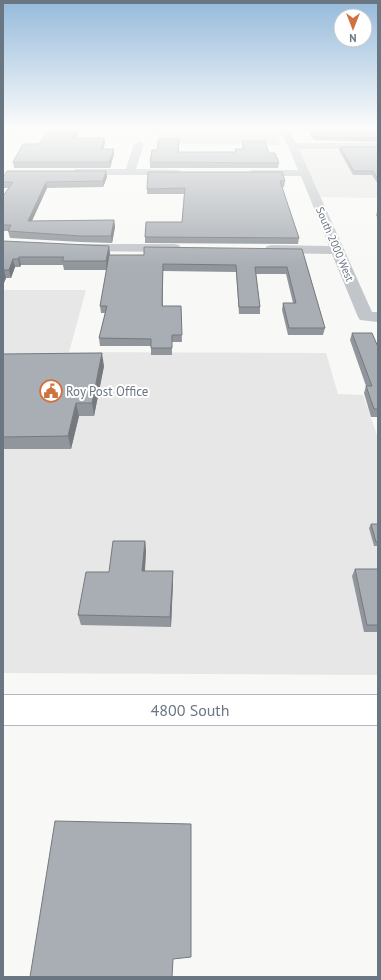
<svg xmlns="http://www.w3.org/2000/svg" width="381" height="980" viewBox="0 0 381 980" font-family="'PT Sans',sans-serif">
<rect width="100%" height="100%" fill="#f8f8f6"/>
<!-- built -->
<g fill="#e6e7e6">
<polygon points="291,149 378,150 378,198 311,197"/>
<polygon points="3,290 86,290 69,352 326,353 338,394 363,395 378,438 378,675 3,673"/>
</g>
<!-- green -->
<polygon fill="#d7ddd6" points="158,129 275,129 281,145 156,144"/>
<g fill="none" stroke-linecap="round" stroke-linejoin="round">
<!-- secondary casing -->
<g stroke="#b3b7bb" stroke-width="2">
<rect id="secondary" x="3" y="695" width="375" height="30"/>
</g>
<!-- primary casing -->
<g stroke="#b4b7bb" stroke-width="2">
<polygon id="primary" points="3,129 11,129 6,136 3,137"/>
</g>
<!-- minor -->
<g fill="#c2c5c9" fill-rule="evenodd">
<polygon points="278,129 287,129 296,143 378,143 378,149 299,149 372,312 378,312 378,322 360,320 358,317 332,254 272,253 267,252 265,249 267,246 272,245 329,246 301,176 252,176 247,173 252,170 298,170 288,146"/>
<polygon points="139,141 144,144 136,169 178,170 183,173 182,175 76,175 71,172 76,169 126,169 134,144"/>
<polygon points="80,244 174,244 179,245 181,248 179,251 174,252 75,251 73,248 75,245"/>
</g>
<!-- secondary -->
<use href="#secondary" fill="#fff" fill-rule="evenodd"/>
<!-- primary -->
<use href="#primary" fill="#fff" fill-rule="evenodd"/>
</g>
<!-- wall -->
<g fill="#90969b">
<polygon points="80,129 76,138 104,138 105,143 103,149 114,154 110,168 14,168 13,162 39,144"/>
<polygon points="304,129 378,129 378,142 314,140 308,131 306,131"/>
<polygon points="179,139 179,152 235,152 235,149 243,149 242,146 242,141 269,153 279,163 278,168 150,168 150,162 157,150"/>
<polygon points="340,147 378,147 378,184 372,175 353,175 339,150"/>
<polygon points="106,171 107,177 103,187 47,188 32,221 114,220 115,227 112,243 81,242 10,238 8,231 3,231 3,196 9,188 3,188 3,178"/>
<polygon points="285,181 284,187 282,187 299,238 298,244 145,243 145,237 182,222 184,194 147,194 147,189"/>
<polygon points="377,212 378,212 378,219 376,215"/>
<polygon points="3,241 109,246 110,255 144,255 302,249 325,328 323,335 288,335 282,310 283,303 293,303 286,274 256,274 260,307 260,314 239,314 236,272 163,271 163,306 181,306 182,342 172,342 172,355 151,355 151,346 100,346 99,338 105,313 101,313 100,306 107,270 64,270 63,265 21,265 20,267 15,267 11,278 6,278 3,285"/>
<polygon points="352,333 378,347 378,417 371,417 364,393 366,386 350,340"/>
<polygon points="3,354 104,366 94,416 79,416 71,449 3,449"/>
<polygon points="371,524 378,524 378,546 374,546 369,528"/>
<polygon points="145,541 146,551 145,571 173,571 173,581 171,627 81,625 78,615 109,572"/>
<polygon points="355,569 378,569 378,632 364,632 352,576"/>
</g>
<!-- shaded-wall -->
<g fill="#767a7e">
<polygon points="77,129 80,129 73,144 73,138"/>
<polygon points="104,138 105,143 101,154 101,149"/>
<polygon points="114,149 114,154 110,168 109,162"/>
<polygon points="106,171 107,177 103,187 103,181"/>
<polygon points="46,182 47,188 29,227 28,221"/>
<polygon points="114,220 115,227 112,243 111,236"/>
<polygon points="109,246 110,254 107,270 106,261"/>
<polygon points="19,257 21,265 20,267 18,259"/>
<polygon points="13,259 15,267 11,278 9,270"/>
<polygon points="4,270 6,278 3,285 3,272"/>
<polygon points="102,353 104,366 94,416 92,403"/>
<polygon points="76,403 79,416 71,449 68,436"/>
<polygon points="145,541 146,551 144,581 142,571"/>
<polygon points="173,571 173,581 171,627 170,617"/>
</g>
<!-- building -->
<g fill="#a8aeb4" stroke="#767a7e">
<polygon points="49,129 77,129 73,138 104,138 101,149 114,149 109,162 13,162 23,144 39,144"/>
<polygon points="310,129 378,129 378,138 314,137"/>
<polygon points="159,139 179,139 178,152 236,152 235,149 244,149 242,141 265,141 269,153 275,153 279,163 150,162 152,150 157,150"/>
<polygon points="340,147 378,147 378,179 373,171 354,171"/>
<polygon points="7,171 106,171 103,181 46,182 28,221 114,220 111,236 80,236 8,231 11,225 3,225 3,196 13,182 3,182 3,178"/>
<polygon points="148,172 282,172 285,181 280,181 299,238 145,237 146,222 182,222 185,188 147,189"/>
<polygon points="3,241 109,246 106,261 62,261 64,257 19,257 18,259 13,259 9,270 4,270 3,272"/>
<polygon points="144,247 302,249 325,328 289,328 283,303 296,303 287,267 255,267 260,307 239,307 236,265 163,264 162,306 181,306 182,335 172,335 172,348 151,348 151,339 99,338 107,306 100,306 109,255 144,255"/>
<polygon points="352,333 372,333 378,347 378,409 374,409 366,386 372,386"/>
<polygon points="102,353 92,403 76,403 68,436 3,437 3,354"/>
<polygon points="371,524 378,524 378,542 376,542"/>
<polygon points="113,541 145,541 142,571 173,571 170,617 78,615 86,572 109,572"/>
<polygon points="355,569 378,569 378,625 367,625"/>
<polygon points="55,821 191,824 191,957 173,959 172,977 30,977"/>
</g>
<!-- sky -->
<linearGradient id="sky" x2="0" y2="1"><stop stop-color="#95badb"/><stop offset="0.48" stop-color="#fcfcfb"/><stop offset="1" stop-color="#fcfcfb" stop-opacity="0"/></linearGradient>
<rect width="381" height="267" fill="url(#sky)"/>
<!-- icons -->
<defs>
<g id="civic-ring" transform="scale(1.15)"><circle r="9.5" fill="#fff" stroke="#cf723f" stroke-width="1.5"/><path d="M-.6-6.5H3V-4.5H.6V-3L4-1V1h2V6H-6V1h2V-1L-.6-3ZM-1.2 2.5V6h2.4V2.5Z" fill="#cf723f"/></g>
</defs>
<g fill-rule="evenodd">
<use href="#civic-ring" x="51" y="391"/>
</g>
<g text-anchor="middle" stroke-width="4" stroke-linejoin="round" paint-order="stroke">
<!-- far-street labels -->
<g font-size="11" fill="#6b7683" stroke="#fff">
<text transform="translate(335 244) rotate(67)" y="4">South 2000 West</text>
</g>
<!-- poi labels -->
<g font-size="13" fill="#6b7683" stroke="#fff" text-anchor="start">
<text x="66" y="396">Roy Post Office</text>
</g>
<!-- near-street labels -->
<g font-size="16" fill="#6b7683" stroke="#fff">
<text x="190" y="716">4800 South</text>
</g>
</g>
<!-- border -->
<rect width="381" height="980" fill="none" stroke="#6b7683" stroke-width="8"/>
<!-- north arrow -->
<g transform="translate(353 28) rotate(180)"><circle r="19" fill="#ffffff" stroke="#c4c8cd"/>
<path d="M0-3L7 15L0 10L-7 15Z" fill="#cf723f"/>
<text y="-6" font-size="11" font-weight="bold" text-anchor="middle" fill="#6b7683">N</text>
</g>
</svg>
